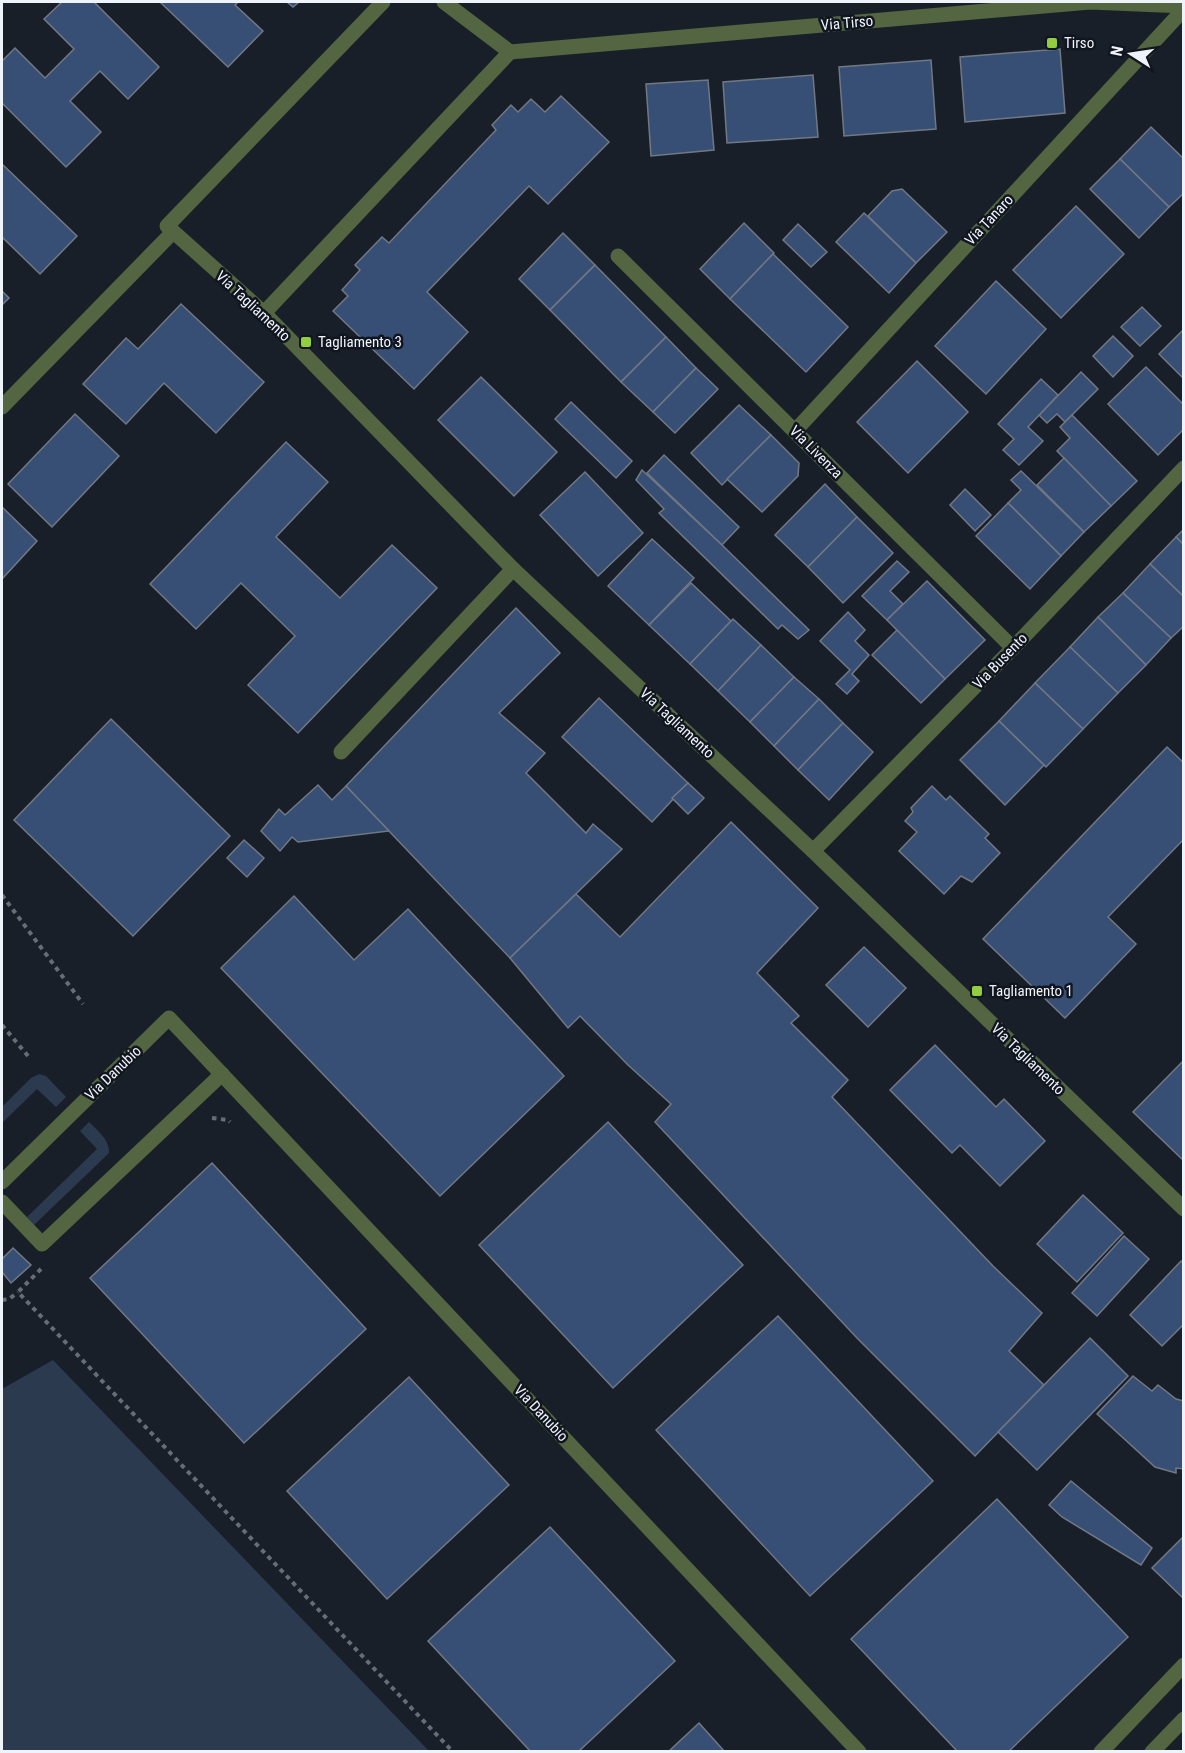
<svg xmlns="http://www.w3.org/2000/svg" width="1185" height="1753" viewBox="0 0 1185 1753" font-family="'Roboto Condensed',sans-serif">
<rect width="100%" height="100%" fill="#191f28"/>
<!-- green -->
<g fill="#2c3a50">
<polygon points="39,1074 46,1076 66,1097 56,1107 37,1089 2,1123 2,1107 31,1078"/>
<path d="M89,1122C97,1130 110,1140 109,1153L34,1225L27,1217L97,1149L80,1131Z"/>
<polygon points="53,1360 429,1751 2,1751 2,1389"/>
</g>
<!-- building -->
<g fill="#384f75" stroke="#717884" stroke-width="1.5">
<polygon points="62,2 94,2 159,67 128,99 100,71 70,101 101,132 66,167 2,103 2,61 15,48 45,78 74,49 44,19"/>
<polygon points="160,2 238,2 235,5 263,31 228,67"/>
<polygon points="287,2 299,2 293,7"/>
<polygon points="1060,49 1065,113 965,122 960,57"/>
<polygon points="931,60 936,129 844,136 839,67"/>
<polygon points="813,75 818,137 727,143 723,82"/>
<polygon points="708,80 714,150 651,156 646,84"/>
<polygon points="561,96 609,142 548,204 529,186 427,292 468,332 414,389 333,311 348,296 342,290 360,270 355,265 382,237 389,243 496,130 492,125 511,105 518,112 531,99 545,112"/>
<polygon points="1151,127 1184,159 1184,193 1169,207 1120,159"/>
<polygon points="1120,159 1169,207 1139,238 1090,189"/>
<polygon points="2,164 77,236 40,274 3,238 2,240"/>
<polygon points="902,189 947,232 916,263 868,216 892,191"/>
<polygon points="1076,206 1124,254 1061,318 1013,270"/>
<polygon points="864,213 916,263 889,293 836,242"/>
<polygon points="744,223 774,253 730,299 700,269"/>
<polygon points="798,224 827,252 811,267 783,240"/>
<polygon points="563,233 595,265 550,310 519,279"/>
<polygon points="773,254 848,327 806,372 730,299"/>
<polygon points="595,265 666,337 621,382 550,310"/>
<polygon points="996,281 1046,329 986,394 935,346"/>
<polygon points="2,291 9,298 2,305"/>
<polygon points="181,304 264,382 216,433 164,383 126,424 83,384 126,338 138,349"/>
<polygon points="1142,307 1161,326 1140,346 1121,327"/>
<polygon points="1184,329 1184,379 1159,354"/>
<polygon points="1113,336 1133,356 1113,377 1093,356"/>
<polygon points="666,337 696,368 653,412 621,382"/>
<polygon points="917,361 968,412 908,473 857,422"/>
<polygon points="1146,367 1184,405 1184,429 1158,455 1108,404"/>
<polygon points="696,368 718,389 675,433 653,412"/>
<polygon points="1081,372 1098,389 1065,422 1057,414 1047,423 1039,415"/>
<polygon points="481,377 557,452 514,496 438,420"/>
<polygon points="1041,379 1058,395 1028,427 1043,441 1019,465 1003,450 1014,439 998,424"/>
<polygon points="571,402 632,461 616,478 555,419"/>
<polygon points="739,405 771,435 722,485 691,453"/>
<polygon points="75,414 119,456 52,527 8,484"/>
<polygon points="1072,415 1137,481 1111,506 1057,451 1070,438 1060,427"/>
<polygon points="771,435 799,463 798,476 762,512 727,479"/>
<polygon points="286,442 328,482 276,537 340,598 392,545 437,588 298,733 248,685 295,636 241,583 196,629 150,584"/>
<polygon points="664,455 739,527 722,545 647,473"/>
<polygon points="1064,458 1111,506 1084,532 1037,485"/>
<polygon points="642,470 722,545 809,630 798,639 782,625 778,629 659,513 664,509 636,480"/>
<polygon points="1021,471 1084,532 1061,556 1008,503 1021,490 1011,480"/>
<polygon points="585,472 643,533 598,576 540,515"/>
<polygon points="825,484 857,517 808,567 775,535"/>
<polygon points="965,489 991,515 975,531 950,505"/>
<polygon points="1008,503 1061,556 1030,589 976,536"/>
<polygon points="2,507 37,541 2,579"/>
<polygon points="857,517 893,553 843,603 808,567"/>
<polygon points="1184,529 1184,545 1176,537"/>
<polygon points="1176,537 1184,545 1184,597 1150,564"/>
<polygon points="652,539 694,578 649,625 608,586"/>
<polygon points="897,561 909,572 890,591 903,604 887,620 862,596"/>
<polygon points="1150,564 1184,597 1184,626 1171,638 1123,593"/>
<polygon points="927,581 985,640 945,679 887,620"/>
<polygon points="691,583 731,621 690,664 649,625"/>
<polygon points="1123,593 1171,638 1146,665 1098,617"/>
<polygon points="516,608 560,653 499,713 545,753 526,773 586,833 593,824 622,849 510,958 346,786"/>
<polygon points="848,612 865,630 855,641 869,655 852,674 859,681 847,694 836,684 850,670 820,641"/>
<polygon points="1098,617 1146,665 1118,693 1070,647"/>
<polygon points="733,619 761,645 718,691 690,664"/>
<polygon points="897,630 945,679 921,703 872,655"/>
<polygon points="761,645 794,677 750,722 718,691"/>
<polygon points="1070,647 1118,693 1083,729 1035,683"/>
<polygon points="794,677 819,699 774,746 750,722"/>
<polygon points="1035,683 1083,729 1046,767 999,721"/>
<polygon points="599,698 688,783 652,822 562,737"/>
<polygon points="819,699 843,723 798,770 774,746"/>
<polygon points="111,719 230,836 133,936 14,820"/>
<polygon points="999,721 1044,765 1005,805 960,760"/>
<polygon points="843,723 873,752 829,800 798,770"/>
<polygon points="1167,747 1184,763 1184,839 1108,917 1136,944 1065,1018 983,939"/>
<polygon points="688,783 704,798 688,814 672,798"/>
<polygon points="318,785 332,800 346,786 389,831 298,842 292,837 280,851 261,831 279,809 285,815"/>
<polygon points="932,786 946,800 950,796 989,834 985,838 1000,853 972,882 961,876 944,894 899,851 917,832 905,821 913,812 911,808"/>
<polygon points="731,822 818,908 757,973 799,1016 791,1023 848,1080 832,1097 993,1266 1042,1313 1009,1351 1044,1385 975,1456 857,1338 655,1122 671,1104 628,1065 580,1016 568,1028 510,958 576,894 620,937"/>
<polygon points="244,840 264,858 247,877 227,858"/>
<polygon points="294,896 354,960 408,909 564,1076 440,1196 221,968"/>
<polygon points="864,947 906,988 868,1027 826,985"/>
<polygon points="935,1045 996,1107 1004,1099 1045,1141 1000,1186 960,1145 952,1153 890,1090"/>
<polygon points="1184,1060 1184,1161 1133,1112"/>
<polygon points="608,1122 743,1265 613,1388 479,1245"/>
<polygon points="212,1163 366,1329 244,1443 90,1278"/>
<polygon points="1083,1195 1123,1233 1077,1282 1037,1244"/>
<polygon points="1124,1236 1149,1259 1097,1316 1072,1293"/>
<polygon points="13,1248 31,1265 11,1283 2,1272 2,1259"/>
<polygon points="1181,1261 1184,1264 1184,1324 1162,1346 1130,1315"/>
<polygon points="778,1316 933,1481 810,1596 656,1430"/>
<polygon points="1090,1338 1128,1376 1037,1470 998,1432"/>
<polygon points="1133,1376 1152,1391 1158,1385 1176,1399 1184,1401 1184,1469 1176,1468 1176,1473 1155,1467 1097,1414"/>
<polygon points="409,1377 509,1485 387,1599 287,1491"/>
<polygon points="1071,1481 1152,1548 1141,1565 1062,1517 1049,1505"/>
<polygon points="997,1499 1128,1637 1008,1752 958,1752 851,1639"/>
<polygon points="550,1527 675,1661 578,1752 531,1752 428,1641"/>
<polygon points="1184,1536 1184,1599 1152,1568"/>
<polygon points="699,1723 725,1752 668,1752"/>
</g>
<g fill="none" stroke-linecap="round" stroke-linejoin="round">
<!-- path -->
<g stroke="#676d75" stroke-width="4" stroke-dasharray="4.5 4.5" stroke-linecap="butt">
<polyline points="2,895 83,1004"/>
<polyline points="2,1025 28,1056"/>
<polyline points="212,1118 228,1120 230,1122"/>
<polyline points="41,1269 18,1292 453,1752"/>
<polyline points="2,1300 9,1299 18,1292"/>
</g>
<!-- minor -->
<g stroke="#536541" stroke-width="15">
<polyline points="383,2 167,226 264,313 513,569 813,851 1184,1209"/>
<polyline points="444,2 510,52"/>
<polyline points="510,52 1090,2 1184,6"/>
<polyline points="618,256 1013,648"/>
<polyline points="264,313 510,52"/>
<polyline points="2,407 173,232"/>
<polyline points="795,431 1184,9"/>
<polyline points="341,752 513,569"/>
<polyline points="813,851 1013,648 1184,468"/>
<polyline points="2,1182 169,1018 859,1752"/>
<polyline points="2,1202 42,1244 222,1074"/>
<polyline points="1101,1752 1184,1665"/>
<polyline points="1152,1752 1184,1719"/>
</g>
</g>
<!-- markers -->
<g fill="#92cd3f" stroke="#10151f" stroke-width="2">
<rect x="1046" y="37" width="12" height="12" rx="3"/>
<rect x="300" y="336" width="12" height="12" rx="3"/>
<rect x="971" y="985" width="12" height="12" rx="3"/>
</g>
<g text-anchor="middle" stroke-width="5" stroke-linejoin="round" paint-order="stroke">
<!-- street labels -->
<g font-size="15" fill="#eff3fa" stroke="#10151f">
<text transform="translate(847 23) rotate(-5)" y="5">Via Tirso</text>
<text transform="translate(989 220) rotate(-47)" y="5">Via Tanaro</text>
<text transform="translate(253 306) rotate(43)" y="5">Via Tagliamento</text>
<text transform="translate(816 452) rotate(45)" y="5">Via Livenza</text>
<text transform="translate(1000 661) rotate(-46)" y="5">Via Busento</text>
<text transform="translate(677 723) rotate(43)" y="5">Via Tagliamento</text>
<text transform="translate(1028 1059) rotate(44)" y="5">Via Tagliamento</text>
<text transform="translate(113 1073) rotate(-44)" y="5">Via Danubio</text>
<text transform="translate(541 1413) rotate(47)" y="5">Via Danubio</text>
</g>
<!-- poi labels -->
<g font-size="15" fill="#eff3fa" stroke="#10151f" text-anchor="start">
<text x="1064" y="48">Tirso</text>
<text x="318" y="347">Tagliamento 3</text>
<text x="989" y="996">Tagliamento 1</text>
</g>
</g>
<!-- border -->
<rect width="1185" height="1753" fill="none" stroke="#eff3fa" stroke-width="6"/>
<!-- north arrow -->
<g transform="translate(1131 54) rotate(282)" stroke="#10151f" stroke-width="4.5" paint-order="stroke">
<path d="M0-4.5L10 22L0 15L-10 22Z" fill="#eff3fa"/>
<text y="-9" font-size="16" font-weight="bold" text-anchor="middle" fill="#eff3fa">N</text>
</g>
</svg>
